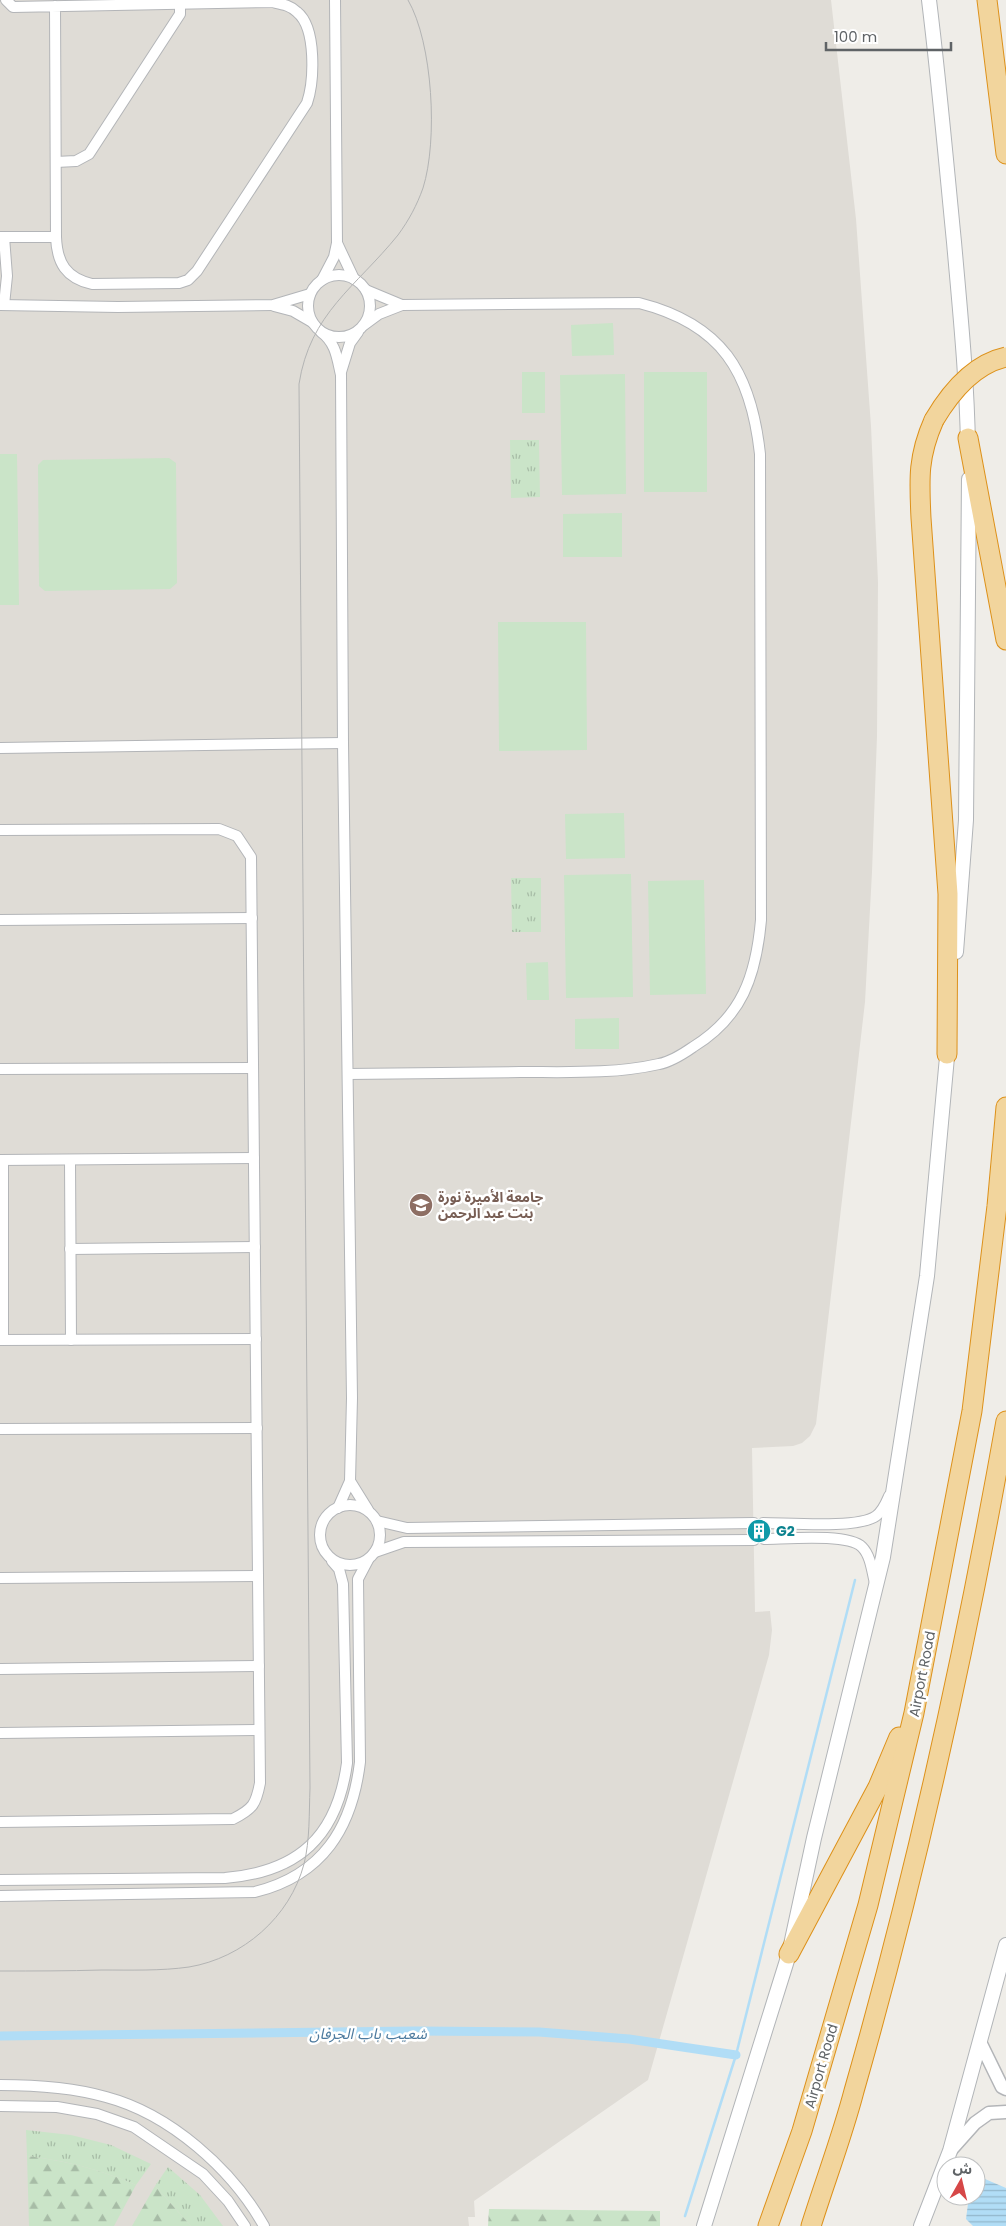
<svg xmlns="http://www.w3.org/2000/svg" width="1006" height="2226" viewBox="0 0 1006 2226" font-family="Poppins,'Noto Sans Arabic',sans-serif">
<defs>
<pattern id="grass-tufts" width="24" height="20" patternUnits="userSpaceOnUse" patternTransform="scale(1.25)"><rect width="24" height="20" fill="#cae4c8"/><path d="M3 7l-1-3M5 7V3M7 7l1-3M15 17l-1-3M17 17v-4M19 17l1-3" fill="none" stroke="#a7bca6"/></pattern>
<pattern id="forest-firs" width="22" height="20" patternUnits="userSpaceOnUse" patternTransform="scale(1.25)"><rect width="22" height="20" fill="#cae4c8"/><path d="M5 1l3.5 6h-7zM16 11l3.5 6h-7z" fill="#a7bca6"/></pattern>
<pattern id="water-rules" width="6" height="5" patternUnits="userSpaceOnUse" patternTransform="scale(1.25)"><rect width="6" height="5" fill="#b1ddf6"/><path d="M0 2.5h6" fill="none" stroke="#93b7cb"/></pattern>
</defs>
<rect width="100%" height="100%" fill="#efede8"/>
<!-- education -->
<polygon fill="#dfdcd6" points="0,0 831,0 856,219 871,426 878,582 877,736 872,872 865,1002 816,1424 810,1436 802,1443 793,1446 752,1448 755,1612 770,1611 772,1630 769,1655 648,2080 474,2201 475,2217 468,2217 469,2226 0,2226"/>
<!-- grass -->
<g fill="url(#grass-tufts)">
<polygon points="510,440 539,440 540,497 511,498"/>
<polygon points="511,878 541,878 541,932 512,932"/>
<path d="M26,2130L71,2135L111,2145L151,2164L136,2185C98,2169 68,2161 27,2156Z"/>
<polygon points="168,2167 200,2195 223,2226 191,2226 155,2186"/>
</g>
<!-- forest -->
<g fill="url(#forest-firs)">
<path d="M27,2156C68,2161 98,2169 136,2185L114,2226H29Z"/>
<polygon points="155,2186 191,2226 132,2226"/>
<polygon points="489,2209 660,2211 660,2226 488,2226"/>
</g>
<!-- garden -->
<g fill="#cae4c8">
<polygon points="613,323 614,355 572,356 571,325"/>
<rect x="522" y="372" width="23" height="41"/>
<rect x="644" y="372" width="63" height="120"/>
<polygon points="625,374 626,494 562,495 560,375"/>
<polygon points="0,454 17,454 19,605 0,605"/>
<polygon points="169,458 176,463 177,583 170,589 45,591 39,586 38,465 43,460"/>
<polygon points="622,513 622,557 563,557 563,514"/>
<polygon points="498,622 586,622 587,750 499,751"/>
<polygon points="624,813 625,858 566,859 565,814"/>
<polygon points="631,874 633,997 566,998 564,875"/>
<polygon points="704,880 706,994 650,995 648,881"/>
<polygon points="548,962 549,1000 527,1000 526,963"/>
<polygon points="619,1018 619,1049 575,1049 575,1019"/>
</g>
<!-- water -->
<polygon fill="url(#water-rules)" points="985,2179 1006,2188 1006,2226 973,2226 966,2219 969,2196 976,2196 976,2185"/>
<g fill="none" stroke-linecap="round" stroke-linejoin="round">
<!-- stream -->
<polyline stroke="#b1ddf6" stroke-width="2.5" points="685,2216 736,2055 855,1580"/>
<!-- canal -->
<polyline stroke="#b1ddf6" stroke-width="9" points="0,2036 416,2031 539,2032 629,2039 736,2055"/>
<!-- minor casing -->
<g stroke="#b3b5b8" stroke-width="12">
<g id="minor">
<path d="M6,0L13,7L272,2C281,4 290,5 297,12C317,28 314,82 307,103L197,271L188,280L179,283L92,284C66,278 57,263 56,237L55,6"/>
<polyline points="56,162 76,161 89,154 180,14 180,4"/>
<polyline points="0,237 56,237"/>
<polyline points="4,237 7,276 4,305"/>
<polyline points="337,243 354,279"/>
<circle cx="339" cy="306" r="31"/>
<polyline points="322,280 334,257 337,243 335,0"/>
<polyline points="366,290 402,305"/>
<polyline points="0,305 118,307 273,305 310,294"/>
<polyline points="274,306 293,311 312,322"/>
<path d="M321,332C336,343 337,358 341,375L343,743L352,1398L350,1481L338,1508"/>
<polyline points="341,372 350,343 358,332"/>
<polyline points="0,748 343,743"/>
<path d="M0,830L219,829L237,836L251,857L260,1783C256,1804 253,1809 233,1819L0,1822"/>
<polyline points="0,920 252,918"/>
<polyline points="0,1069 253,1068"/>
<path d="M348,1074C407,1073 465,1073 523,1072C567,1072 615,1074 659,1064C670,1062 683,1054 693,1047C742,1017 756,976 761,920L760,454C751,372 722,324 639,303L402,305L379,314L364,325"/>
<polyline points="0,1160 254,1158"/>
<polyline points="3,1160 3,1340"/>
<polyline points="70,1160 71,1340"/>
<polyline points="70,1249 255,1247"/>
<polyline points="0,1340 256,1339"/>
<polyline points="0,1429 257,1428"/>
<polyline points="350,1481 368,1510"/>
<circle cx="350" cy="1535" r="30"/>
<polyline points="377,1521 407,1528 754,1523"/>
<path d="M763,1523C788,1523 858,1529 876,1516C883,1511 886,1503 889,1496"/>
<path d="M764,1539C785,1539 848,1533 862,1547C871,1556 872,1572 875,1583"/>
<polyline points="375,1552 404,1542 754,1540"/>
<polyline points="0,1578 258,1576"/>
<polyline points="0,1669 259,1666"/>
<polyline points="0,1733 259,1730"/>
<path d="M0,1880L225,1878C298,1872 337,1837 347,1763L343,1584L339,1569L332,1561"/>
<path d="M0,1896L255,1892C323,1875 352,1828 360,1762L358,1579L368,1560"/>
<path d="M0,2085C36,2085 71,2087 106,2097C170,2114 232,2169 264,2226"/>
<polyline points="0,2106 57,2107 97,2114 134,2127 203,2174 228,2201 245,2226"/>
</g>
</g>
<!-- tertiary casing -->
<g stroke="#b3b5b8" stroke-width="15">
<g id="tertiary">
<polyline points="980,2042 1002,2087 1006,2089"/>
<polyline points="950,2151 975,2123 989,2113 1006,2112"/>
</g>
</g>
<!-- secondary casing -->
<g stroke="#b2b5b8" stroke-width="16">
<g id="secondary">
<path d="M929,0C939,81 946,161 954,242C960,310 967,379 968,447"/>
<polyline points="956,952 966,820 969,479"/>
<polyline points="704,2226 789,1954 814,1838 883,1557 927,1276 948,1046"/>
<polyline points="921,2226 950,2151 1006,1945"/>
</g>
</g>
<!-- motorway casing -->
<g stroke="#dd911a" stroke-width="21">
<g id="motorway">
<polyline points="987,0 1006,154"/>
<path d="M934,420C918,456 919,478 921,518L948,894L947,1054"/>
<polyline points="968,438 1006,640"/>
<polyline points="789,1954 878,1787 899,1737"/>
<polyline points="768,2226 802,2131 868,1905 914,1713 972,1411 997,1206 1006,1107"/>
<path d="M811,2226C825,2181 842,2137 854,2091C917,1871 966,1647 1006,1421"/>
</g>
</g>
<!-- minor -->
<use href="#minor" stroke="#fff" stroke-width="10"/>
<!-- tertiary -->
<use href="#tertiary" stroke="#fff" stroke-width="12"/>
<!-- secondary -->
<use href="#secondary" stroke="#fff" stroke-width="14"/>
<!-- motorway -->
<use href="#motorway" stroke="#f2d59d" stroke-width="19"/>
<!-- tram -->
<path stroke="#b3b4b4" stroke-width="1" d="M0,1971C34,1971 68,1971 102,1970C131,1970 161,1971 189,1967C243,1958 290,1917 304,1864C310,1840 309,1813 310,1788L299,384C310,313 356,287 398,235C409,220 417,205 423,188C438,141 433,43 408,0"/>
<!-- motorway-bridge casing -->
<g stroke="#dd911a" stroke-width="21" stroke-linecap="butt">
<path id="motorway-bridge" d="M934,420C950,393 974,364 1006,357"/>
</g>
<!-- motorway-bridge -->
<use href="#motorway-bridge" stroke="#f2d59d" stroke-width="19"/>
</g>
<!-- icons -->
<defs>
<g id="university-disc" transform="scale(1.25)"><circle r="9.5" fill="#8d6e63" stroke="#fff"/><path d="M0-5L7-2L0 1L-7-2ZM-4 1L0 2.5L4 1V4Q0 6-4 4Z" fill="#fff"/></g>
<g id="building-disc" transform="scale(1.25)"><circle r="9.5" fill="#0f9aa8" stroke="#fff"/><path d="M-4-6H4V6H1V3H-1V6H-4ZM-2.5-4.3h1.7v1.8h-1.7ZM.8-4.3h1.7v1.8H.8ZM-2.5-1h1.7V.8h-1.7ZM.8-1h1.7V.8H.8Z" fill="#fff"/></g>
</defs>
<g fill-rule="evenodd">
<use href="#university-disc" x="421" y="1205"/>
<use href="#building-disc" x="759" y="1531"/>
</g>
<g text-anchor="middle" stroke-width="5" stroke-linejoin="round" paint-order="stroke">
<!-- education labels -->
<g font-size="14" font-weight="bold" fill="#785e54" stroke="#fff" text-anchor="start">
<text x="438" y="1202">جامعة الأميرة نورة<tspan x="438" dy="16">بنت عبد الرحمن</tspan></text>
</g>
<!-- culture labels -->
<g font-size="14" font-weight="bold" fill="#0d838f" stroke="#fff" text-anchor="start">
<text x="776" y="1536">G2</text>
</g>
<!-- street labels -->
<g font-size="14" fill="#5f6366" stroke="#fff">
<text transform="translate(922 1674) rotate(-79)" y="5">Airport Road</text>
<text transform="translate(821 2066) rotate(-74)" y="5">Airport Road</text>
</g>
<!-- water labels -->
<g font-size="15" font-style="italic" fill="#4c7a9e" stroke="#fff">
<text x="368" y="2039">شعيب باب الجرفان</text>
</g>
</g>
<!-- north arrow -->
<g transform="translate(961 2181) rotate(8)"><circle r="24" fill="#ffffff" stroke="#bfc1c2"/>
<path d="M0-4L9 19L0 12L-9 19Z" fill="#d64747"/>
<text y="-8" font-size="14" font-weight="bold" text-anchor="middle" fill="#5f6366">ش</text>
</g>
<!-- scale -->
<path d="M826 42v8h125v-8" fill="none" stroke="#5f6366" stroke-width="2.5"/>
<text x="834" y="42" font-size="15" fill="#5f6366" stroke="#ffffff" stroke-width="4" paint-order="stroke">100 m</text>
</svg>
